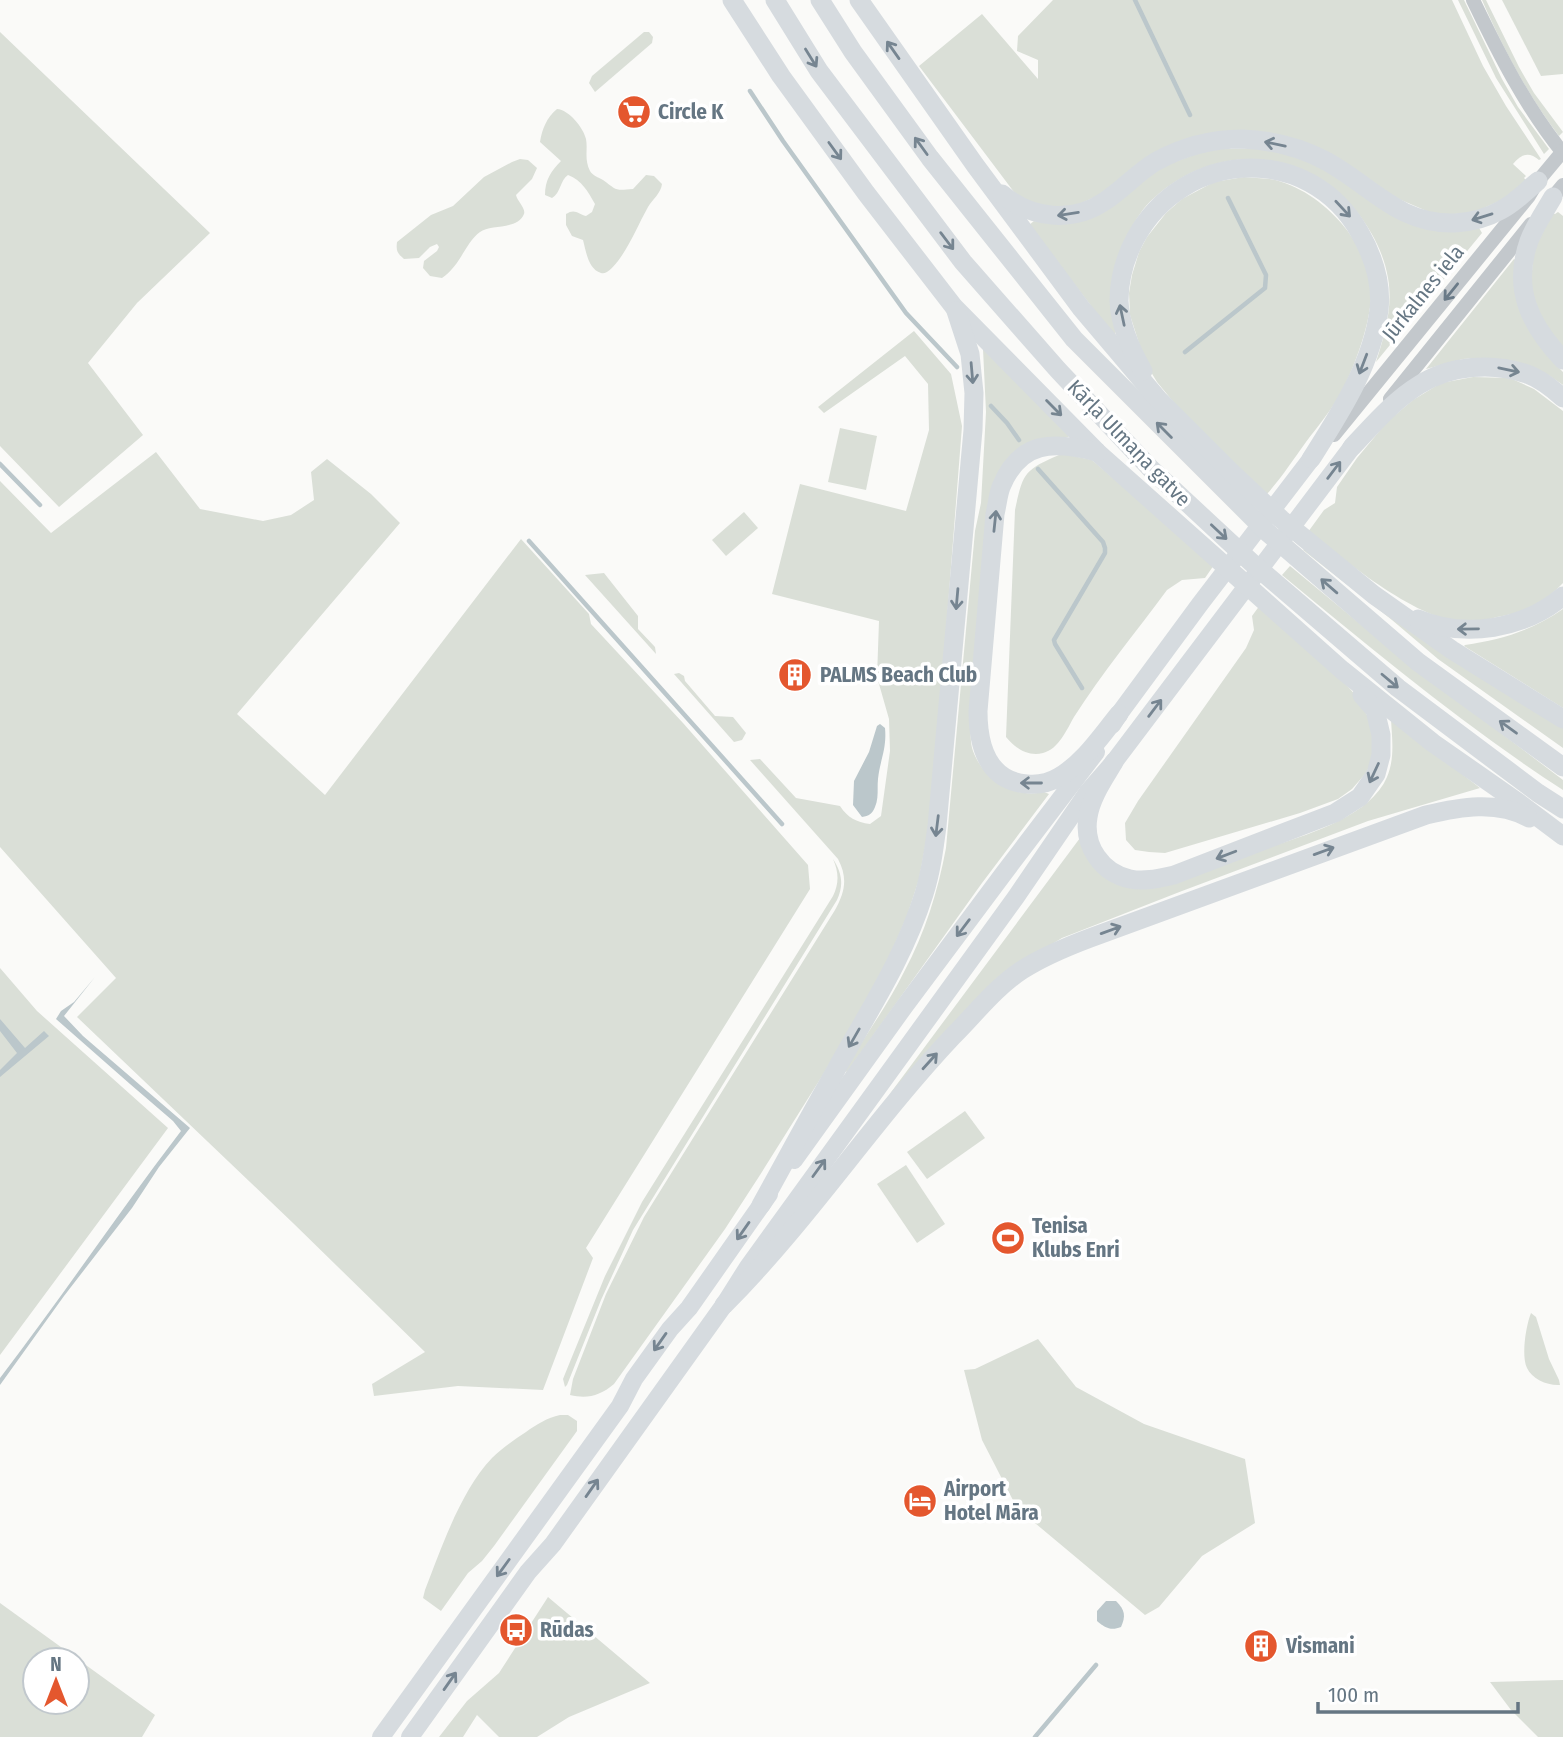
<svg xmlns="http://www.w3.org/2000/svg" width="1563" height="1737" viewBox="0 0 1563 1737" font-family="'Fira Sans Condensed',sans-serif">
<rect width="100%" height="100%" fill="#fafaf8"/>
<!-- green -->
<g fill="#dadfd7" fill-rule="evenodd">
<path d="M1053,0H1452L1483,66L1506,106L1541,159L1539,160C1529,151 1521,154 1513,164L1526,176L1524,178L1526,180L1510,196L1473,213L1436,215L1240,131L1075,206L1044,207L1017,196L919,66L982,14L1038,79V60L1017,51L1018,36Z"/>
<polygon points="1458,0 1464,0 1502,79 1518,107 1549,149 1544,154 1496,78"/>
<path d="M1482,0H1486L1519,67L1534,93L1563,132L1559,136C1527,94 1503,48 1482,0Z"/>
<polygon points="1502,0 1563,0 1563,74 1541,76"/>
<polygon points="0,32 210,233 137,303 88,363 143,435 59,507 0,446"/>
<polygon points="644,32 649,32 653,37 652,43 595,92 589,83 592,76"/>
<path d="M557,109C569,110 583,127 586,139C588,150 584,159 590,171C593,176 598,177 603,180C617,190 614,191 633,189L646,175L654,176L662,184C661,193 653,199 648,207C638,225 630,245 618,261C614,266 607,275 601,273C588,269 586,251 583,240L572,236L566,225V214C575,208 578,214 586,216L592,212L595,204C588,192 582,180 568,175C560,180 561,193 552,198L545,195C545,180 551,171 561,161L540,142C542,129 547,117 557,109Z"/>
<path d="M1267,148L1318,165L1388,213L1478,226L1482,233L1376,362C1385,334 1393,307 1388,278C1384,254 1372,231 1357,212C1304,147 1216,142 1154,198C1143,207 1136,220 1129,232L1115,337L1029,225L1034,221L1046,223L1161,167L1210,149Z"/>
<path d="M520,159L528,160L537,168L532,179L516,195C517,201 526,208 524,214C518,230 490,224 480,232C465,243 461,265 442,278L430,276L423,268L424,261L437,251L439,247L437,244L430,247L419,258L404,259C397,253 396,251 397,242L431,215L453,206L484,177L512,162Z"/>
<path d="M1244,177C1252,178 1262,178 1270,179C1298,184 1324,203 1342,224C1355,239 1367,261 1370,281C1376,310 1356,363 1343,389C1333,408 1319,425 1306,442C1293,460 1282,477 1267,494L1190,422L1157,382L1145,362L1130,315L1129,293L1132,275L1139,252L1147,237L1166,213L1182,199L1214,182Z"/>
<polygon points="1558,212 1563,216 1563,350 1547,332 1531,290 1533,253 1552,213 1555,214"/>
<polygon points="1514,259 1516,260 1556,365 1563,372 1563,385 1550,376 1476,358 1463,359 1426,369"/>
<path d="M914,331L951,374L962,426L932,810L919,879L907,916L885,967L824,1073L760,1175L725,1229L614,1384C600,1396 587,1399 570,1395L573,1379L606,1294L644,1217L835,910C845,892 848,878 838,859L750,760L760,759L796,798L840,806C848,818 856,822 870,824L881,816L890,751L889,719L877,677L879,621L772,594L800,484L906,511L929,430L928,384L905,356L824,413L818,407Z"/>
<path d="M983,349L1071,434L1068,437L1050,438L1006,465L970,724C971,732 970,743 973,751C984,780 1014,799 1044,792L1049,794L982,883L847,1072L844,1070C864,1038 887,1006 904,972C925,933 938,891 946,848L975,531L981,503L986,412Z"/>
<path d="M1473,377L1510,378L1534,389L1563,411V583C1543,604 1525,612 1497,617C1489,619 1479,622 1471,623C1420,624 1348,562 1308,532L1324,510L1335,503L1337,487L1357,458L1387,422L1413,400L1441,383Z"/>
<polygon points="840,428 877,436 866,490 828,482"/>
<polygon points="156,452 200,509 263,521 291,515 314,500 311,472 327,459 371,494 400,523 237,714 325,795 521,539 589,614 591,624 683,723 808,865 810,889 586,1248 593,1258 543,1390 458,1386 374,1396 372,1384 425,1352 293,1223 77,1017 116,978 0,847 0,481 51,533"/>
<path d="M1059,455H1069L1092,460L1214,565L1205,578L1182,580L1167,590C1136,632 1102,673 1074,717C1067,729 1059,749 1043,753C1028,757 1015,748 1006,737L1015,510C1023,473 1024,470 1059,455Z"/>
<polygon points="744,512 758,528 726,556 712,540"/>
<polygon points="1305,548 1563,725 1563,748 1438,659 1392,620 1303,550"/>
<path d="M1290,566L1399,656L1563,780V790C1464,726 1373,650 1282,575Z"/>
<polygon points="604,573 638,616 638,629 655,647 656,654 585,575"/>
<polygon points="1260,605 1343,681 1358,698 1372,725 1374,757 1366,773 1352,789 1338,799 1300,813 1165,853 1149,852 1135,850 1126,840 1125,823 1138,801 1246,648 1254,630 1252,616"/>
<path d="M1563,609V708L1464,646L1465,645C1501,640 1533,630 1563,609Z"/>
<polygon points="679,673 684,676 685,681 715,716 733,717 746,733 742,740 734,742 674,674"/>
<path d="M1391,719L1480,788L1368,821L1182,891L1062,938L1026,960L889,1095L1080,838L1108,879C1152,872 1197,867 1240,857C1252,855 1264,849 1276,845C1312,833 1371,815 1387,777C1395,758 1392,739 1391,719Z"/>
<path d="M833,859C842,873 844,885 837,900L633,1230L601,1300L567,1385L565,1387L563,1379L565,1374L605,1276L642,1202L833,896C839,883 839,873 833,859Z"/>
<polygon points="0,968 37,1011 168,1128 0,1355"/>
<polygon points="965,1111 985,1138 927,1179 907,1152"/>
<polygon points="906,1165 945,1224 917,1243 877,1184"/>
<path d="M1531,1313L1536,1317L1549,1359L1559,1380L1560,1385C1548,1386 1532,1379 1527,1368C1521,1356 1526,1325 1531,1313Z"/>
<polygon points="1038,1339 1076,1387 1144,1424 1245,1459 1255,1523 1202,1556 1159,1607 1145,1615 1017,1508 982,1440 964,1370 975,1369"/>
<path d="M560,1415H568L577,1421V1431L494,1546L482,1561L468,1573L441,1611L423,1598L425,1590C441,1549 461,1490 492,1458C502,1448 514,1440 526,1432C537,1424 547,1418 560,1415Z"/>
<polygon points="548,1597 650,1683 569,1717 537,1737 499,1737 477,1715 463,1737 439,1737 467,1701 499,1673"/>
<path d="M0,1603L155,1715L142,1737H0ZM35,1660H77V1702H35Z"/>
<polygon points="1563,1680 1563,1737 1538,1737 1511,1710 1490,1682"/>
</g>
<!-- water -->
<g fill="#bbc7cb">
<path d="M880,724L885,728C887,749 880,760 878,779C877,788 879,798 875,807C872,814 869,816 862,817L853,805L854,781L869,752L877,726Z"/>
<path d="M95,977L64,1016L83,1036L190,1128L159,1167L132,1208L64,1296L0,1385V1378C62,1297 119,1212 181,1131L173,1121L130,1084L56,1019L61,1011L74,1002Z"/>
<polygon points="0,1019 25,1048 44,1031 49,1036 0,1077 0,1070 17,1053 0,1031"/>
<path d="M1106,1601H1116C1125,1610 1126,1616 1121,1627C1111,1631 1105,1628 1097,1621V1611Z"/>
</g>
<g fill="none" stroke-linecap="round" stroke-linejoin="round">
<!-- stream -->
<g stroke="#bbc7cb" stroke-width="4.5">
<polyline points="1135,0 1190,115"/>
<polyline points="750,91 783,141 906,313 957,367"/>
<polyline points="1185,352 1265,288 1266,275 1228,198"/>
<polyline points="991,406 1007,423 1019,440"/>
<polyline points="0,464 40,505"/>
<polyline points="1038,469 1103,542 1105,548 1105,553 1054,640 1055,644 1082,688"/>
<polyline points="529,541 782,824"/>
<polyline points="1035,1737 1096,1665"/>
</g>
<!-- minor -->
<g stroke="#c3c8cc" stroke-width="14">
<path d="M1473,0C1499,54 1525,106 1563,153"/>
<polyline points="1548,203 1563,185"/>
<polyline points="1390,399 1531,224"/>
<polyline points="1334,435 1529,196 1538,181 1563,151"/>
</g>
<!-- major -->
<g stroke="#d6dbdf" stroke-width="18">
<polyline points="1112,725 1119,714 1200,604 1311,459"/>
<polyline points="794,1160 904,1007 1004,873 1096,752"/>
<polyline points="381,1737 620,1406 634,1379 670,1329 689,1308 769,1194"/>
<polyline points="410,1737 528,1572 553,1544 724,1305 748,1267 1016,897 1087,793 1114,762 1352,447"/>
</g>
<!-- highway -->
<g stroke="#d6dbdf" stroke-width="19">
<polyline points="732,0 781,76 866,193 954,307 1097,452 1342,670 1433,743 1519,803 1563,836"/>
<polyline points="775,0 819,71 963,262 1058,370 1151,469 1251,562 1398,688 1538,793 1563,809"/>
<polyline points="820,0 853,52 930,158 1074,339 1267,532 1418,662 1563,767"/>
<polyline points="859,0 975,165 1081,308 1158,399 1231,472 1281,519 1374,595 1452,650 1563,719"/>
<path d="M1002,194C1031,219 1073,223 1105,201C1123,189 1137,173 1155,162C1182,147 1212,139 1242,139C1270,140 1299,147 1324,160C1370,184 1398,225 1455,223C1471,222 1487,218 1501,210C1515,203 1526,191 1538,181"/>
<path d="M1553,197C1545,211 1535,225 1529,241C1512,289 1530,325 1563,360"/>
<path d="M1143,371C1131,350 1120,324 1119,301C1119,280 1125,258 1135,239C1183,149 1309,142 1360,233C1373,256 1382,283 1379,310C1372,365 1340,413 1311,459"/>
<path d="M1352,447C1373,425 1393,401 1419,385C1450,365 1493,362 1527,374C1541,379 1552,388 1563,398"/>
<path d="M1097,452C1054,441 1020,440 1001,487C998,495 997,506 995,514L978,711C978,745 987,781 1027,784C1038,785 1049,783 1059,777C1084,762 1101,736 1119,714"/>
<path d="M1418,619C1465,639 1524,629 1563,596"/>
<path d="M1114,762C1104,779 1091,797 1088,817C1083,846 1102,873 1130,879C1145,882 1160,878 1174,875L1335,813L1360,797L1376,774L1381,755V735L1375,710L1362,695"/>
<path d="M761,1205C786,1160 810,1115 836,1070C868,1012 904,958 924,894C931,872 934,849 937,826L973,430L974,393L970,354L956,311"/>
<path d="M724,1305C808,1221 872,1122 953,1036C975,1014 996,987 1022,970C1044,956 1066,947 1090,938L1426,815C1460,807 1497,800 1529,818"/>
</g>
</g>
<!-- one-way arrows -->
<defs><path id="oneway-shaft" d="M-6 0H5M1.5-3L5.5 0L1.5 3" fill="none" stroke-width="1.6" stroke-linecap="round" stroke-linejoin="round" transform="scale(1.75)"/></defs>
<g stroke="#768591">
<use href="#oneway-shaft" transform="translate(893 50) rotate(-125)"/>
<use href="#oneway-shaft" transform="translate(811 58) rotate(58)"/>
<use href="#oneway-shaft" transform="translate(1275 144) rotate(-168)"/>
<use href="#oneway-shaft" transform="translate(921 146) rotate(-126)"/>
<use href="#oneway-shaft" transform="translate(835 151) rotate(54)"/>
<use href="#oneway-shaft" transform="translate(1343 209) rotate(47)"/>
<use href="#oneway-shaft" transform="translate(1068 214) rotate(171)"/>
<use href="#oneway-shaft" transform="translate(1482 217) rotate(163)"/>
<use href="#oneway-shaft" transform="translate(947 241) rotate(53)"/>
<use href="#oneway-shaft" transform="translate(1122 315) rotate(-102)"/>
<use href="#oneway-shaft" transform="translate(1363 364) rotate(111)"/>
<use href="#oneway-shaft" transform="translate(1509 370) rotate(12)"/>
<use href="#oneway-shaft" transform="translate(972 373) rotate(85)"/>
<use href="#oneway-shaft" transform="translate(1054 408) rotate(45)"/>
<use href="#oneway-shaft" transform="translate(1164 430) rotate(-135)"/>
<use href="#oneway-shaft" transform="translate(1334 470) rotate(-53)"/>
<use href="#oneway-shaft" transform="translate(995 521) rotate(-84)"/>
<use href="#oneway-shaft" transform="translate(1219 532) rotate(43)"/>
<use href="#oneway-shaft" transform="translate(1329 586) rotate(-139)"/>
<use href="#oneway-shaft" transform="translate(957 599) rotate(95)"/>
<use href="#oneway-shaft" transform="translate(1468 629) rotate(179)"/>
<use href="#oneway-shaft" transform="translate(1390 681) rotate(40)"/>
<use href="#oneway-shaft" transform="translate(1155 708) rotate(-53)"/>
<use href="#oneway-shaft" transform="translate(1508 727) rotate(-144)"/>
<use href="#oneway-shaft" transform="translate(1374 773) rotate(115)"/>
<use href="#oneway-shaft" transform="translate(1031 783) rotate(-180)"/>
<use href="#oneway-shaft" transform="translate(937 826) rotate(97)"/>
<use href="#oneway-shaft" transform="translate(1324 851) rotate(-20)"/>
<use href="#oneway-shaft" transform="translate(1226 855) rotate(159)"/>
<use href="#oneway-shaft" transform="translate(963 928) rotate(127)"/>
<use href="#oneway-shaft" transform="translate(1111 930) rotate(-20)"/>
<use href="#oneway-shaft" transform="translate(854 1038) rotate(120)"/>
<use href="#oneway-shaft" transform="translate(930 1061) rotate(-48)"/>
<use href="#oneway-shaft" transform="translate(819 1168) rotate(-54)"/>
<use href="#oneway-shaft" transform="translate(743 1231) rotate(125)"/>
<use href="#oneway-shaft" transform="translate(660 1342) rotate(125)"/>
<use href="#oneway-shaft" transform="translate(592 1488) rotate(-55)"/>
<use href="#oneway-shaft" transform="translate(503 1568) rotate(126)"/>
<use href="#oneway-shaft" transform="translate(450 1681) rotate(-55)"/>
</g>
<use stroke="#6a7a87" href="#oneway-shaft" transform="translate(1451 292) rotate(129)"/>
<!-- icons -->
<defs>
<g id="supermarket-disc" transform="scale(1.75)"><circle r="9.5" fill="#e4572e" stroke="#fff"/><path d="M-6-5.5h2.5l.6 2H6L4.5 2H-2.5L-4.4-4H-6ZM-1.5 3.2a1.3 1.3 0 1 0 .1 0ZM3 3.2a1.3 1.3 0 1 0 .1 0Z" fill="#fff"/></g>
<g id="building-disc" transform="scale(1.75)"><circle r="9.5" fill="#e4572e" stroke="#fff"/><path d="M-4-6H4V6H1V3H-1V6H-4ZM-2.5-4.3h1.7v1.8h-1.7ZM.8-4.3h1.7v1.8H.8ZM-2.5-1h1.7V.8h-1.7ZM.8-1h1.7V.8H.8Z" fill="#fff"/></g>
<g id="stadium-disc" transform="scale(1.75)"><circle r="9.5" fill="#e4572e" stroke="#fff"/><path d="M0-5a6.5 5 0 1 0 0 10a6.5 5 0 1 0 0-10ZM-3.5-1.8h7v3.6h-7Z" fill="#fff"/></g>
<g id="hotel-disc" transform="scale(1.75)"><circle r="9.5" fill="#e4572e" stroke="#fff"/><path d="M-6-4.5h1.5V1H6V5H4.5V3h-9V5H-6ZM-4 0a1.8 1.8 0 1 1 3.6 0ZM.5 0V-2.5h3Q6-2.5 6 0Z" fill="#fff"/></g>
<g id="bus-disc" transform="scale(1.75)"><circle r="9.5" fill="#e4572e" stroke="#fff"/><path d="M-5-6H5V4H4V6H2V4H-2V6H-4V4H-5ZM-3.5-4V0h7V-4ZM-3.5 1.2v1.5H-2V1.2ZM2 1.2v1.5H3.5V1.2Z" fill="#fff"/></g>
</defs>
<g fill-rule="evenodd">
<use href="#supermarket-disc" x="634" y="112"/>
<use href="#building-disc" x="795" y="675"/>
<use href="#stadium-disc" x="1008" y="1238"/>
<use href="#hotel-disc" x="920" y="1501"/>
<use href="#bus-disc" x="516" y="1630"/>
<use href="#building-disc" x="1261" y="1646"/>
</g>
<g text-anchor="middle" stroke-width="7" stroke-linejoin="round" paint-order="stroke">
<!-- poi labels -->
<g font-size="21" font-weight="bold" fill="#657683" stroke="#fff" text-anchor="start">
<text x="658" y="119">Circle K</text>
<text x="820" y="682">PALMS Beach Club</text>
<text x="1032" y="1233">Tenisa<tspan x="1032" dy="24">Klubs Enri</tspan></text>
<text x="944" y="1496">Airport<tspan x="944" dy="24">Hotel Māra</tspan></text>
<text x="540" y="1637">Rūdas</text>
<text x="1286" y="1653">Vismani</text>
</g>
<!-- street labels -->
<g font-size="21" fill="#657683" stroke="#fff">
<text transform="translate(1423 293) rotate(-51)" y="7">Jūrkalnes iela</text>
<text transform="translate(1129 443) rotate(46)" y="7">Kārļa Ulmaņa gatve</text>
</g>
</g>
<!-- north arrow -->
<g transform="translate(56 1681)"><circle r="33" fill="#ffffff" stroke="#c1c8cd" stroke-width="2"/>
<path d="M0-5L12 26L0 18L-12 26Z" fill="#e4572e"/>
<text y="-10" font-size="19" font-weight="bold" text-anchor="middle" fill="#657683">N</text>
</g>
<!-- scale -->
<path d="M1318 1702v10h200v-10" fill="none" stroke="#657683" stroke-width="3.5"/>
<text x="1328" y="1702" font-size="21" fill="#657683" stroke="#ffffff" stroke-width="5" paint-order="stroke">100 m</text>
</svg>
